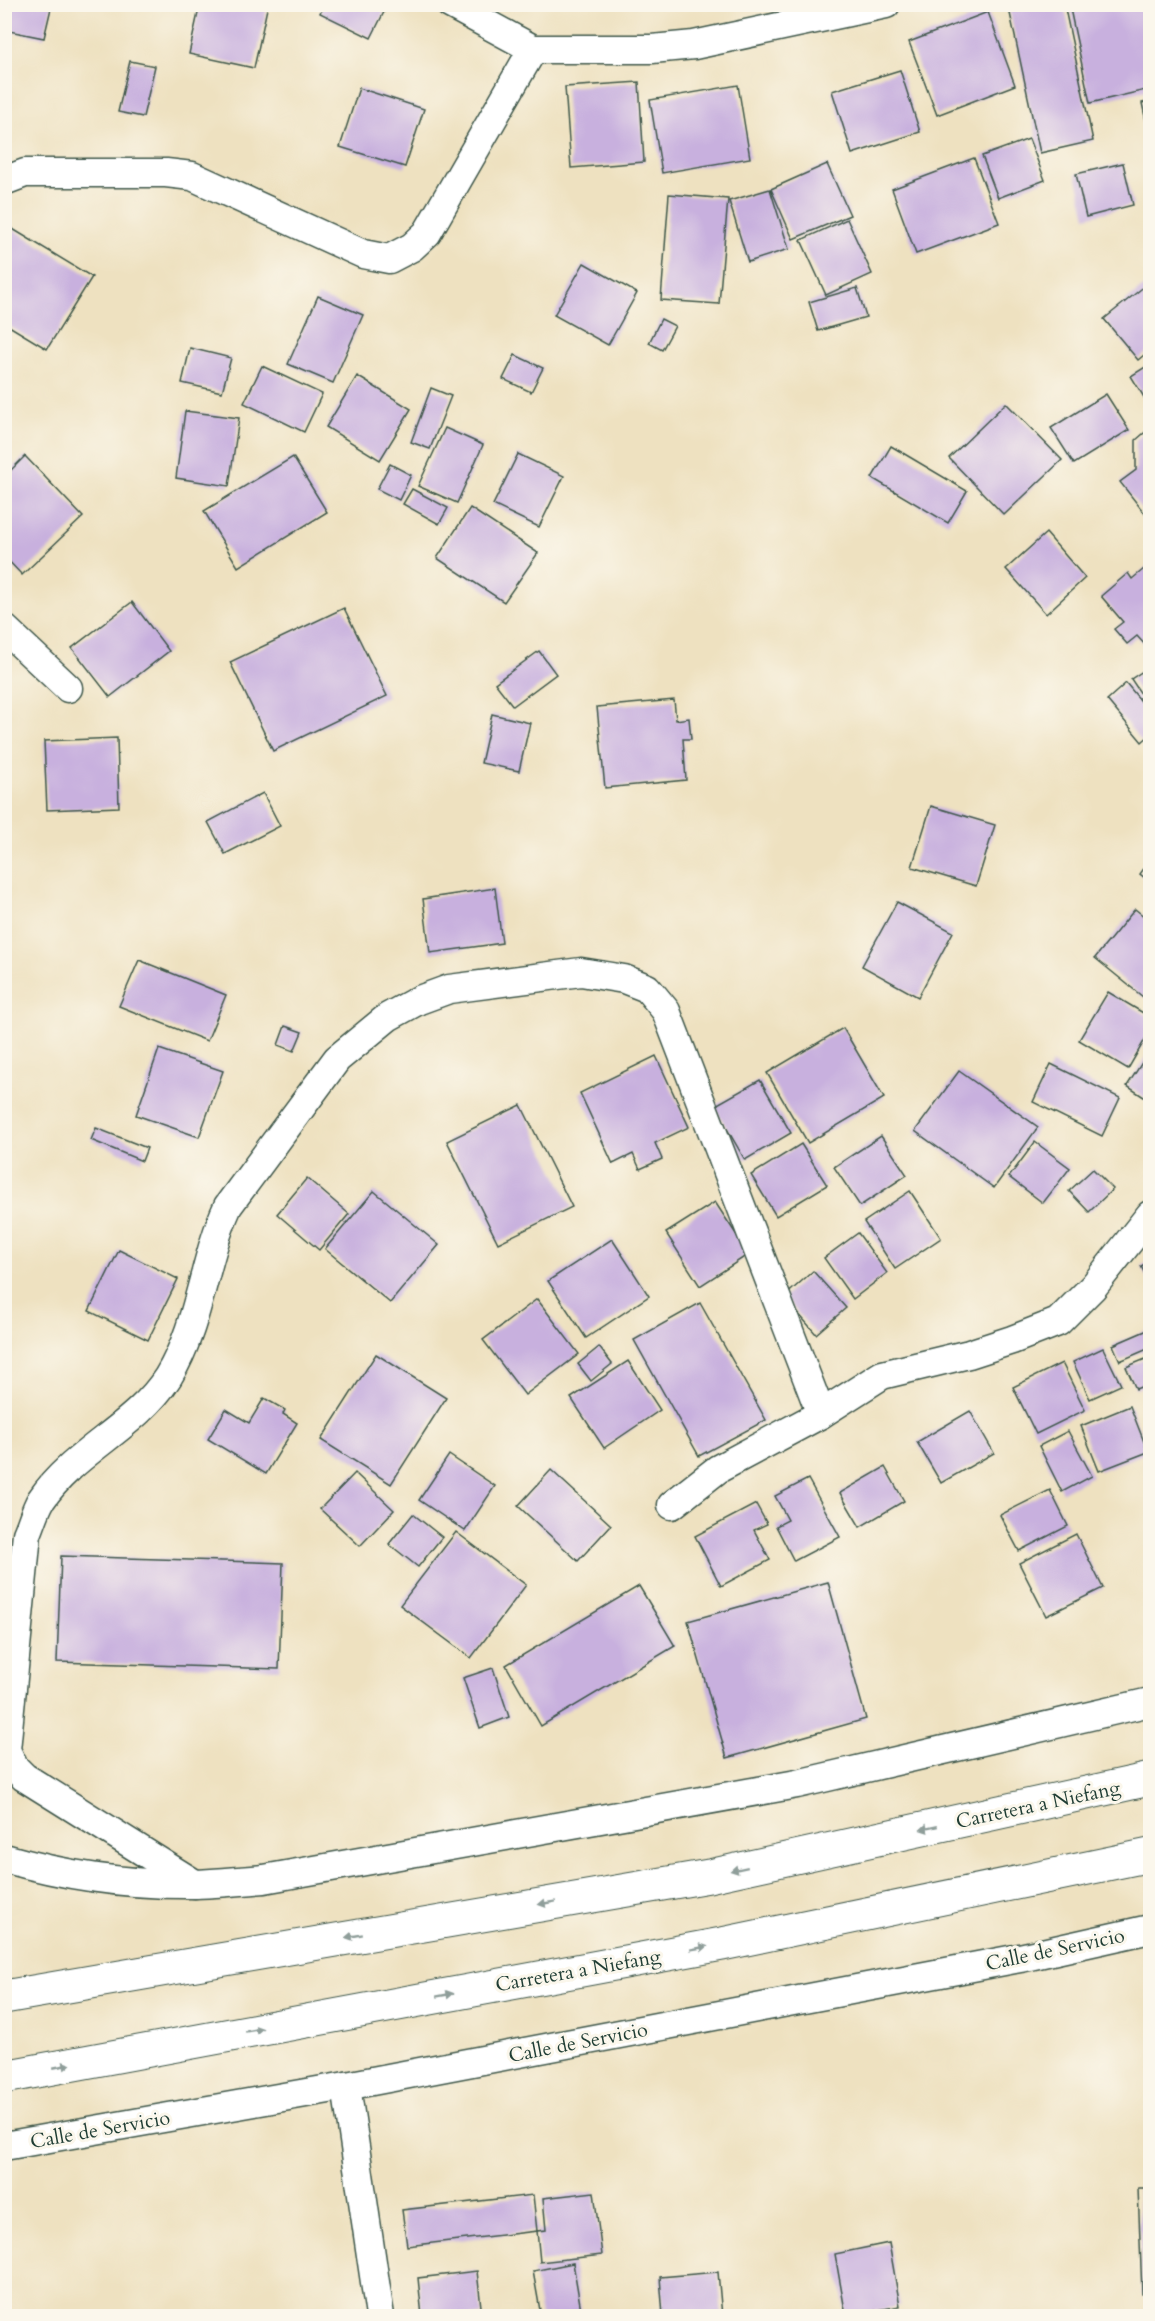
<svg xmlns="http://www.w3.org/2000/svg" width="1155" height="2321" viewBox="0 0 1155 2321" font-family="Cardo,serif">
<rect width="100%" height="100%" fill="#fbf7ec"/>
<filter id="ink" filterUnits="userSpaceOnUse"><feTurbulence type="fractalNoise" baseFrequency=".0167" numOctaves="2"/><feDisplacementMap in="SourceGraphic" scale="12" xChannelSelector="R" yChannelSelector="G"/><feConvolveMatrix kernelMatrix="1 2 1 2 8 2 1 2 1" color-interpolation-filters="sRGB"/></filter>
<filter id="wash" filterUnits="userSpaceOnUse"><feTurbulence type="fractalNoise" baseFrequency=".008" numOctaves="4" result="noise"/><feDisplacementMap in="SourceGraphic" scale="24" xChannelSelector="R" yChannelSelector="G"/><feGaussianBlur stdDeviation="1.35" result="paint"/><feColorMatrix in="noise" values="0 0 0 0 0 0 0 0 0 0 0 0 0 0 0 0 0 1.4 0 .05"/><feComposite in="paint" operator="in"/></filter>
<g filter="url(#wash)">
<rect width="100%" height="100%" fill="#eee1c0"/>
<g id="blocks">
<!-- building -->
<g fill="#c8b0de">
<polygon points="4,4 52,4 44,38 4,30"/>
<polygon points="200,4 268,4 254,68 189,54"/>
<polygon points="324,4 388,4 371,38 320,13"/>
<polygon points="1008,4 1064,4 1093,141 1040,153"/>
<polygon points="1069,4 1150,4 1150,89 1090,103"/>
<polygon points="988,12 1015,85 937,115 909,42"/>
<polygon points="130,61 155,66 143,117 118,112"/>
<polygon points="900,70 920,132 852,154 832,91"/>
<polygon points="639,82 644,162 571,168 565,87"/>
<polygon points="738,85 750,158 662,173 650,100"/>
<polygon points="359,88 424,109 405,167 340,147"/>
<polygon points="1150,101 1150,139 1142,103"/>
<polygon points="1029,139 1045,180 998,198 982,156"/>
<polygon points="974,158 999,223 916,254 892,189"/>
<polygon points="1123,163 1133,205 1086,217 1076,174"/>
<polygon points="827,164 850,215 793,239 771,189"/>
<polygon points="770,189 789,249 748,262 729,201"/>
<polygon points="669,194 728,199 719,304 661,300"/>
<polygon points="847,219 872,274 826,295 801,240"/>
<polygon points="11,228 92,277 47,349 4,323 4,239"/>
<polygon points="584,263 637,293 608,345 554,315"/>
<polygon points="1146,285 1150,291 1150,350 1138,360 1104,319"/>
<polygon points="857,288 866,317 818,331 809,302"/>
<polygon points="318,296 363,315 333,383 288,364"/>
<polygon points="661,319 675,326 662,350 649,343"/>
<polygon points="190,348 231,358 222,392 182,383"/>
<polygon points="515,355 543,368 531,392 503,379"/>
<polygon points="1150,364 1150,407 1131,376"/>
<polygon points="262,366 322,394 304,432 244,403"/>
<polygon points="357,376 411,409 380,460 326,427"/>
<polygon points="431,388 451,396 430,449 411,442"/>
<polygon points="1106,394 1129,430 1074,464 1051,428"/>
<polygon points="1006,403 1062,460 1004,515 949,458"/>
<polygon points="185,411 239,418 229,486 176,478"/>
<polygon points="445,428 483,445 457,503 418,486"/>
<polygon points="1150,428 1150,520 1120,482 1136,470 1136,440"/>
<polygon points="891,446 967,491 948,523 872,478"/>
<polygon points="518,454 564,476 539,527 493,505"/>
<polygon points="25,456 83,517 22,575 5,557 5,476"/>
<polygon points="293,457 327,512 238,567 204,511"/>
<polygon points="390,464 411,475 399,500 377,489"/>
<polygon points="412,489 448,508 439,524 403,504"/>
<polygon points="470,508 538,553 504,602 437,558"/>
<polygon points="1046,533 1085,578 1046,614 1006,569"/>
<polygon points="1150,564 1150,644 1147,647 1137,636 1127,644 1114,629 1123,622 1101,596 1128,573 1132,579"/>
<polygon points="132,602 169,651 110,697 72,648"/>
<polygon points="344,608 387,696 273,751 230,662"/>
<polygon points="539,651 556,674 513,706 495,683"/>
<polygon points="1143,671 1150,681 1149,706 1131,679"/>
<polygon points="1126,683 1150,712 1150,735 1142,742 1107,700"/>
<polygon points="674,700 676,720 689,718 691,739 683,739 686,780 605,788 597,707"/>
<polygon points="492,714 530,723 519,771 481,763"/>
<polygon points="117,738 119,807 47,810 44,741"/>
<polygon points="263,793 280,826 225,854 208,822"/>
<polygon points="931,806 995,825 976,886 912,867"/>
<polygon points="1150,860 1150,882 1140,874"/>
<polygon points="495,888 502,943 430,953 423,899"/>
<polygon points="897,902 953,932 918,997 862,966"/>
<polygon points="1135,909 1150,921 1150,989 1143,997 1095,958"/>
<polygon points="139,960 226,995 207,1041 119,1006"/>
<polygon points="1108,992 1150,1017 1150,1031 1128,1069 1079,1040"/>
<polygon points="285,1026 302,1032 294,1051 278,1045"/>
<polygon points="843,1028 884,1098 808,1143 767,1073"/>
<polygon points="159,1049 223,1071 199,1137 136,1115"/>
<polygon points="1150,1050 1150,1101 1127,1086"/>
<polygon points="656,1056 689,1127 655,1143 662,1159 640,1169 633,1154 613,1164 580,1093"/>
<polygon points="1051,1064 1120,1098 1102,1136 1033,1102"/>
<polygon points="959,1071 1038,1127 994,1188 915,1131"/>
<polygon points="760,1080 791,1133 745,1160 714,1106"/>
<polygon points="521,1105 572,1207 498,1243 447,1141"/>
<polygon points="96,1128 147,1148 142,1161 91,1140"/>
<polygon points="881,1136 907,1175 860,1206 834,1167"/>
<polygon points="1035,1142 1070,1168 1043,1203 1009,1177"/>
<polygon points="801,1144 827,1185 776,1216 751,1175"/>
<polygon points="1093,1169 1113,1189 1089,1212 1069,1191"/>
<polygon points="307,1178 349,1214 319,1250 277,1214"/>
<polygon points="374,1191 439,1245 390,1303 325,1249"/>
<polygon points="910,1191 941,1238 895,1269 864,1222"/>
<polygon points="715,1202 749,1254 700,1286 666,1233"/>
<polygon points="858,1233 887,1273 853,1299 824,1258"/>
<polygon points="612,1239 649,1296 586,1338 548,1281"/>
<polygon points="119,1250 178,1279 148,1340 89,1311"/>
<polygon points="1150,1261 1150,1284 1141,1266"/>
<polygon points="813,1271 846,1308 816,1334 784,1297"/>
<polygon points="537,1299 579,1354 525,1395 483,1340"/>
<polygon points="700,1303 766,1420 699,1456 634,1340"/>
<polygon points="1150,1329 1150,1348 1120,1361 1113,1345"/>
<polygon points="599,1347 612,1364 591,1381 578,1364"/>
<polygon points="1103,1348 1121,1385 1090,1399 1073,1362"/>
<polygon points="376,1354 446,1398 391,1484 321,1440"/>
<polygon points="1150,1357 1150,1383 1136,1389 1126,1367"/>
<polygon points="628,1361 660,1410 604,1448 571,1398"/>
<polygon points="1062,1363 1085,1410 1036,1434 1013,1387"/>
<polygon points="264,1398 285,1410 283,1414 297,1423 266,1474 208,1439 226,1409 249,1423"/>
<polygon points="1130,1406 1148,1452 1099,1471 1081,1426"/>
<polygon points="970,1411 994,1453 941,1483 917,1442"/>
<polygon points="1068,1431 1092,1476 1062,1492 1039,1446"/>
<polygon points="449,1455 495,1486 465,1531 419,1500"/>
<polygon points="885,1467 904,1501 860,1527 840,1493"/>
<polygon points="551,1470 611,1525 578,1561 518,1506"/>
<polygon points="355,1473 394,1510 360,1546 320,1509"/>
<polygon points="808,1479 840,1537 794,1561 776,1526 788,1520 775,1496"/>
<polygon points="1050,1490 1068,1526 1019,1551 1000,1515"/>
<polygon points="756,1504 767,1524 754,1530 770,1560 721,1586 695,1536"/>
<polygon points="413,1514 442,1537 418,1567 389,1544"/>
<polygon points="456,1532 526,1585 471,1658 400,1605"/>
<polygon points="1076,1534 1103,1588 1046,1616 1019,1563"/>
<polygon points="61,1556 283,1563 279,1669 57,1662"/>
<polygon points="828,1582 866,1719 727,1758 688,1621"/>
<polygon points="639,1586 675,1646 541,1726 506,1665"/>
<polygon points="493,1668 509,1717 480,1728 463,1678"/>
<polygon points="1138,2188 1150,2188 1150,2293 1142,2294"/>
<polygon points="594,2192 602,2255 540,2262 537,2231 546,2230 543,2198"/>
<polygon points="533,2195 537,2231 407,2246 402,2210"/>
<polygon points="889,2243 900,2306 846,2316 835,2254"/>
<polygon points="573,2263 582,2316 541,2316 533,2271"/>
<polygon points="477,2271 482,2316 422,2316 418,2278"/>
<polygon points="718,2272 722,2316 663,2316 660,2277"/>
</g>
</g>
</g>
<g filter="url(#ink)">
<use href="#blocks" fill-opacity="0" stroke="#3e5649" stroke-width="1.5"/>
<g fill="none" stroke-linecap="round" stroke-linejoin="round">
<!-- minor casing -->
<g stroke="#3e5649" stroke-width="31">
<g id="minor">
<polyline points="450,4 533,49 652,49 694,45 886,4"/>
<polyline points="4,181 25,173 166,173 192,176 363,254 389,259 412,247 427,233 533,49"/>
<polyline points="4,628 68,688"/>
<polyline points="672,1505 718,1469 821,1414 882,1375 969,1354 1012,1340 1058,1322 1093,1287 1150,1215"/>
<path d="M4,1858C66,1876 131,1885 195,1884C218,1883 241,1881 264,1879L797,1784L1150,1702"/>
<path d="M195,1884L24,1777L14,1767L6,1750L27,1534C32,1523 35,1510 41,1500C74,1451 136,1427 168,1377C200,1325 203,1260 228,1206L337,1059L388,1017L419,1000L449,989L581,972L624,979L647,988L666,1011L821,1414"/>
<polyline points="346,2086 380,2316"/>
<polyline points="4,2146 346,2086 1020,1958 1150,1929"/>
</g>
</g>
<!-- primary casing -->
<g stroke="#3e5649" stroke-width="35">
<g id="primary">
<polyline points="4,1997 709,1876 1150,1779"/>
<polyline points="4,2077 722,1944 1150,1855"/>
</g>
</g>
<!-- minor -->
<use href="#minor" stroke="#fff" stroke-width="28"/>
<!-- primary -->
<use href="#primary" stroke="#fff" stroke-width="33"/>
</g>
<!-- one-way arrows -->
<defs><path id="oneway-solid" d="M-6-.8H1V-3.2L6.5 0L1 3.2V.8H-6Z" transform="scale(1.5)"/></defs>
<g fill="#8f9e9a">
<use href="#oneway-solid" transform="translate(929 1828) rotate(168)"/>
<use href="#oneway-solid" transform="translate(739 1869) rotate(168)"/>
<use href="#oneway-solid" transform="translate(547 1903) rotate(170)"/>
<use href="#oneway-solid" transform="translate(354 1936) rotate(170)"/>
<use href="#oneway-solid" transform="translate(699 1948) rotate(-10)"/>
<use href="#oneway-solid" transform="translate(445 1995) rotate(-10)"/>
<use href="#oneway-solid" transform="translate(254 2030) rotate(-10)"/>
<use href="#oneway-solid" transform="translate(62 2066) rotate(-11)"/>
</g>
</g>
<g text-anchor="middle" stroke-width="6" stroke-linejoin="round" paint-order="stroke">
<!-- street labels -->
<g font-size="20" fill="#1f3d34" stroke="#fbf7ec">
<text transform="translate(1038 1804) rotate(-12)" y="7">Carretera a Niefang</text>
<text transform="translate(1055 1949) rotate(-12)" y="7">Calle de Servicio</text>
<text transform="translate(578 1970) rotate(-10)" y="7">Carretera a Niefang</text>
<text transform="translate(578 2042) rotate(-11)" y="7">Calle de Servicio</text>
<text transform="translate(100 2129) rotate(-10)" y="7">Calle de Servicio</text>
</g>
</g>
<!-- margin -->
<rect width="1155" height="2321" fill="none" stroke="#fbf7ec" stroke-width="24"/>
</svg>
